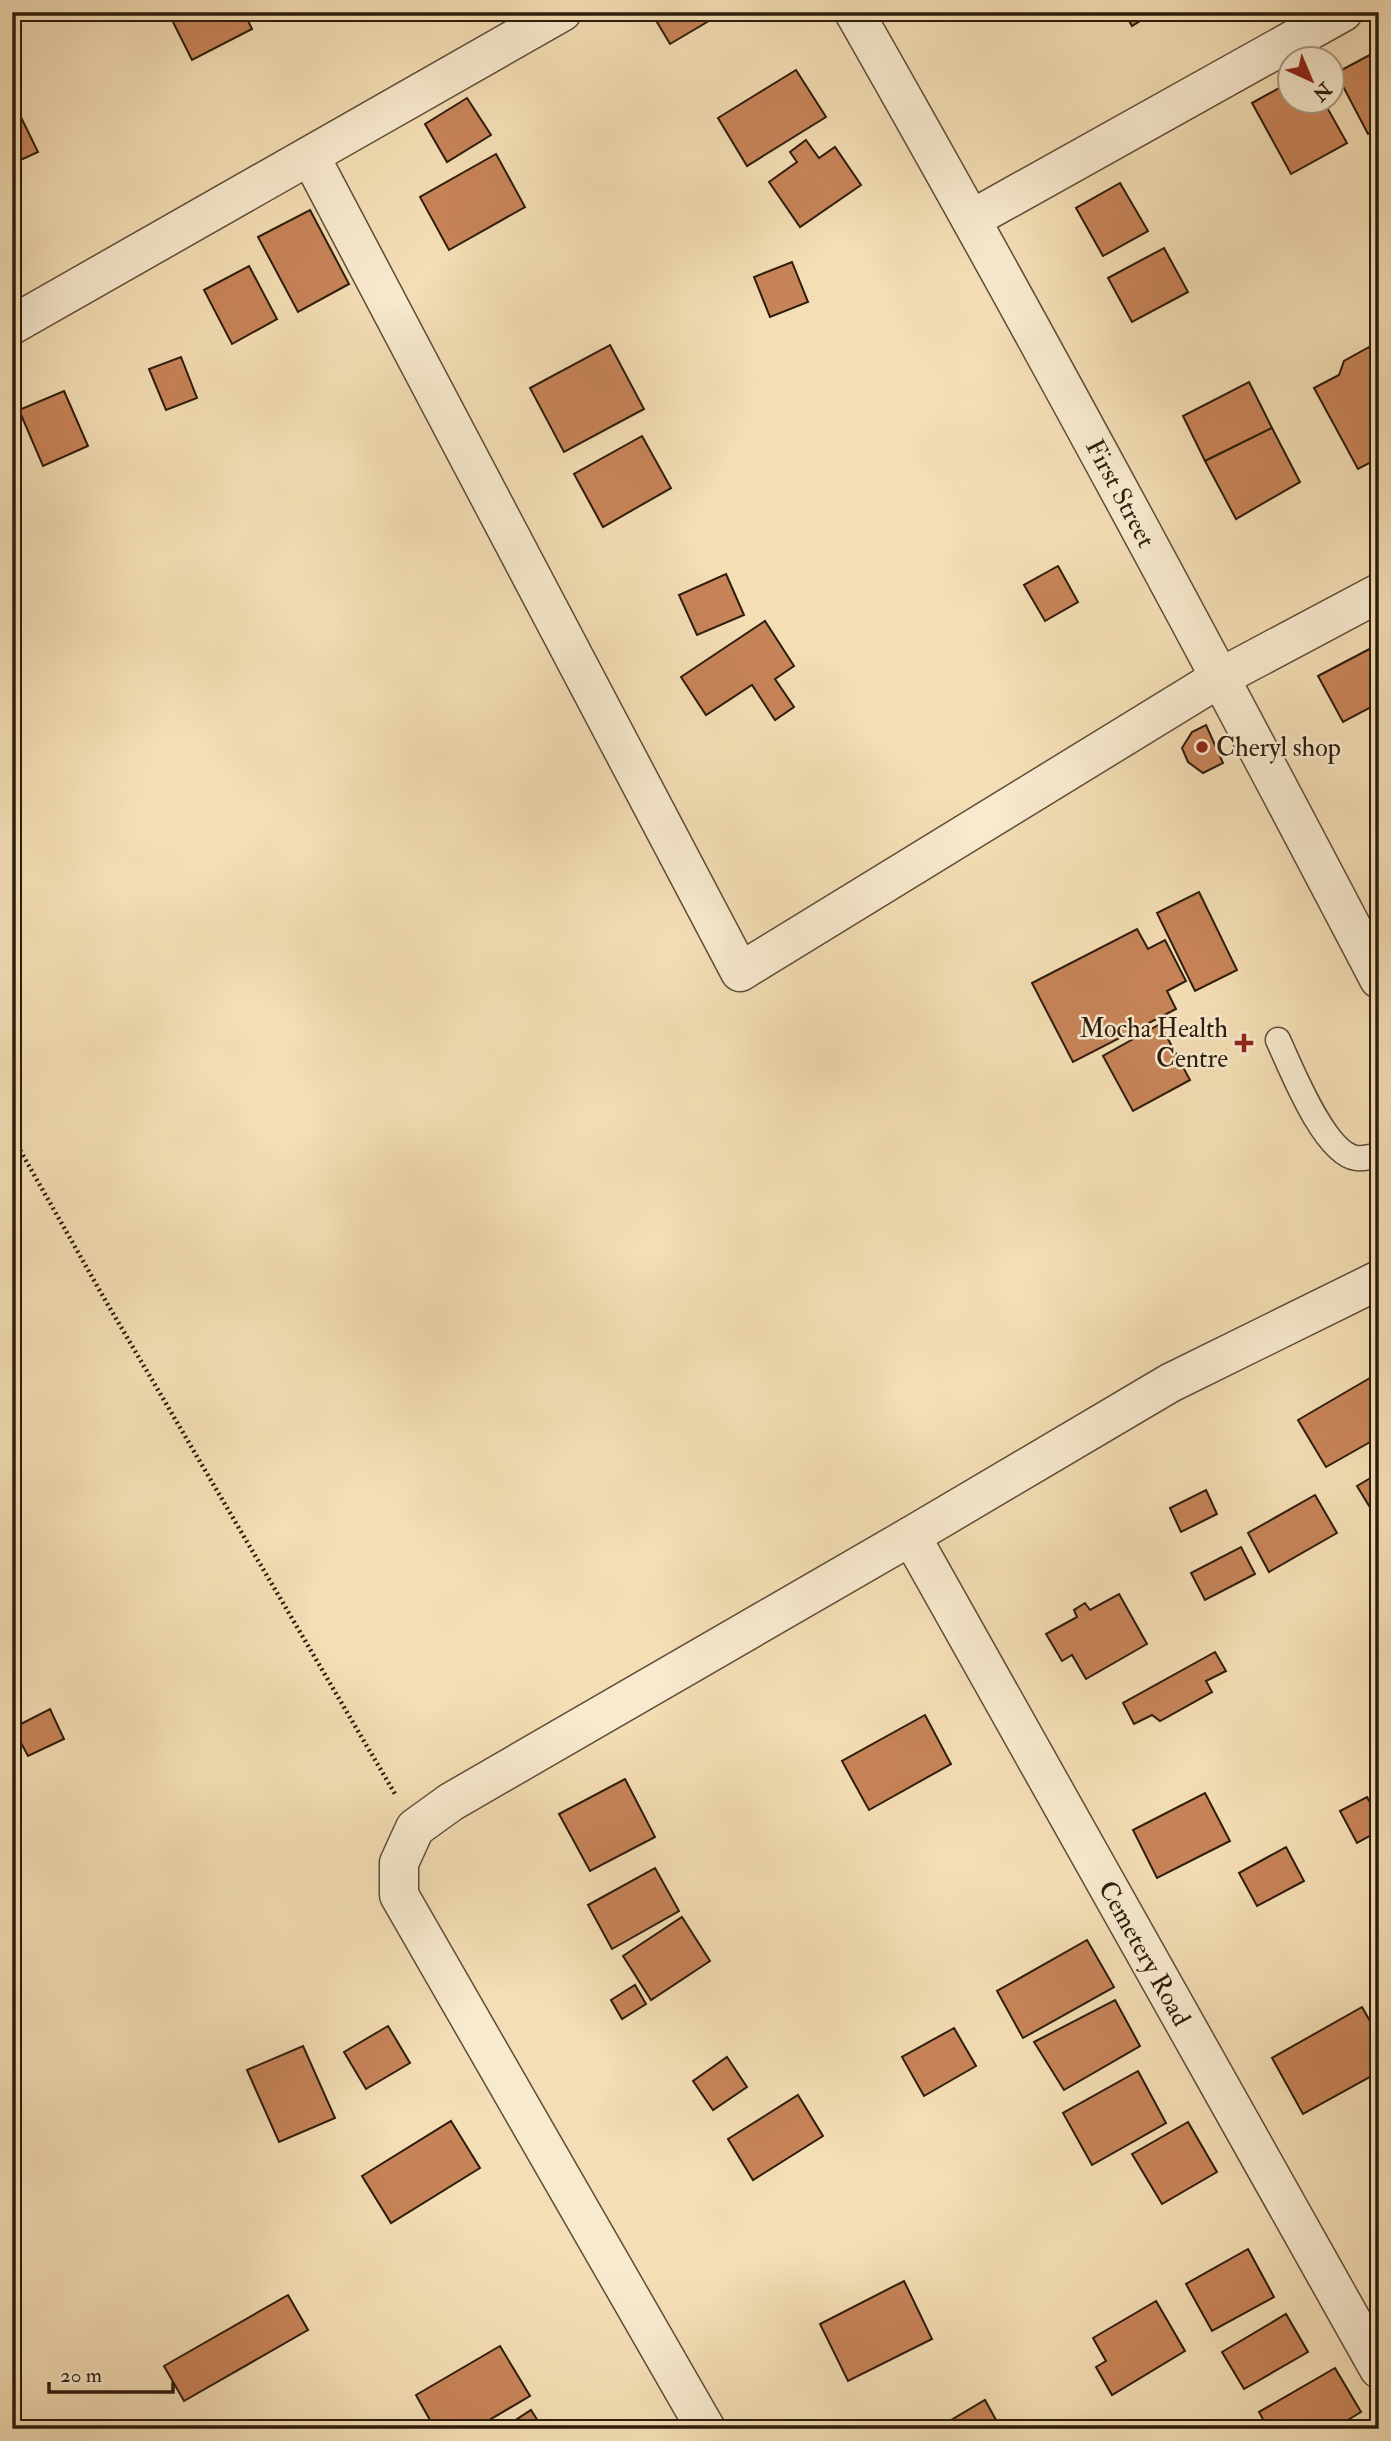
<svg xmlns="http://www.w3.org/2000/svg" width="1391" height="2441" viewBox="0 0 1391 2441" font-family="'IM FELL Double Pica',serif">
<rect width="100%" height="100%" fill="#f4deb5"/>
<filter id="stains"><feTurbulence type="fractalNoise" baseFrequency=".00286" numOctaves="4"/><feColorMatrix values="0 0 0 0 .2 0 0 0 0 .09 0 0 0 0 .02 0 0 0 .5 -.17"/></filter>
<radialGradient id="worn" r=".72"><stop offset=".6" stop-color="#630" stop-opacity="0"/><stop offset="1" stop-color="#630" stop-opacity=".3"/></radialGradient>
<!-- building -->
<g fill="#c88459" stroke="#2d1c0d" stroke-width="2">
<polygon points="168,12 244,12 252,29 192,60"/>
<polygon points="651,12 724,12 670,44"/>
<polygon points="1124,12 1154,12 1132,26"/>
<polygon points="1379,50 1379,128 1368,134 1336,73"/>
<polygon points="796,70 826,117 747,166 718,118"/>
<polygon points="1290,82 1290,102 1324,102 1347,143 1291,174 1252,103"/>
<polygon points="467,98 491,135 447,162 425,124"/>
<polygon points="16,107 38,152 12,164 12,108"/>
<polygon points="806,140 819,158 835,147 861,185 800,227 769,182 797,162 790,152"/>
<polygon points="496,154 525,207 449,250 420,197"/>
<polygon points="1120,183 1148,231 1103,256 1076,208"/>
<polygon points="310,210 349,284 298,312 258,237"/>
<polygon points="1164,248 1188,292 1132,322 1108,278"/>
<polygon points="792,262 808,302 770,317 754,277"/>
<polygon points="249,266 277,319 232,344 204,290"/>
<polygon points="610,345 644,409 564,452 530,388"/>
<polygon points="1369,347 1379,365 1379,458 1358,469 1314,388 1339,375 1344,361"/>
<polygon points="181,357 197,398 166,410 149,369"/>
<polygon points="1249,382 1272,428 1205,461 1183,416"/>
<polygon points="64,391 88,446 43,466 19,410"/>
<polygon points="1272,428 1300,482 1236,519 1205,461"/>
<polygon points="642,436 671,488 603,527 574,474"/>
<polygon points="1058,566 1078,602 1045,621 1024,585"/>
<polygon points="726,574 744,615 697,635 679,595"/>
<polygon points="765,621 794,666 775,679 794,707 775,720 752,685 706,715 681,677"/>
<polygon points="1379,644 1379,703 1343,722 1318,676"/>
<polygon points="1206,725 1223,763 1203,773 1188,762 1182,748 1192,732"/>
<polygon points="1199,892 1237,970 1195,991 1157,913"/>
<polygon points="1137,929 1148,949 1165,940 1186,981 1167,991 1176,1009 1073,1062 1032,983"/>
<polygon points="1160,1024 1190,1080 1133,1111 1103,1056"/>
<polygon points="1375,1375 1379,1382 1379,1437 1326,1467 1298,1420"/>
<polygon points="1379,1473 1379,1518 1377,1519 1357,1486"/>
<polygon points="1206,1490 1217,1514 1181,1532 1170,1508"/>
<polygon points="1315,1495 1337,1533 1269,1572 1248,1533"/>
<polygon points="1241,1547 1255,1574 1205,1600 1191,1573"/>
<polygon points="1119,1594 1147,1644 1086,1679 1072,1655 1062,1661 1046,1634 1077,1617 1074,1610 1085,1603 1090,1610"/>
<polygon points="1215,1652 1226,1671 1206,1681 1212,1692 1160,1721 1152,1715 1134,1724 1123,1703"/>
<polygon points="50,1709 64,1739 28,1756 13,1728"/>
<polygon points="925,1715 951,1764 869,1810 842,1761"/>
<polygon points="625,1779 655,1837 590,1871 559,1814"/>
<polygon points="1205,1793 1230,1841 1157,1878 1133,1830"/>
<polygon points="1367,1797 1379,1819 1379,1831 1357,1843 1340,1811"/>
<polygon points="1286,1847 1304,1881 1257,1906 1239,1873"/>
<polygon points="655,1868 679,1911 612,1949 588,1905"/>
<polygon points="682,1917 710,1961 651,2000 623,1956"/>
<polygon points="1087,1940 1114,1987 1023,2038 997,1991"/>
<polygon points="635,1985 646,2004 622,2019 611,2000"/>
<polygon points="1115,2000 1140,2046 1064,2090 1034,2042"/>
<polygon points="1362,2007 1379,2037 1379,2072 1303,2114 1272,2058"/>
<polygon points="388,2026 410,2063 366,2089 344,2052"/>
<polygon points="954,2028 976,2066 924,2096 902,2057"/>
<polygon points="303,2046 335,2118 279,2142 247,2070"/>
<polygon points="727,2057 747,2087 713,2110 693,2081"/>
<polygon points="1138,2071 1166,2123 1092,2165 1063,2113"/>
<polygon points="798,2095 823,2136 753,2180 728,2139"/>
<polygon points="451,2121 480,2168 391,2223 362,2176"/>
<polygon points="1188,2122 1217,2172 1162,2204 1132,2154"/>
<polygon points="1248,2249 1274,2297 1212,2331 1186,2284"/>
<polygon points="904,2281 932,2339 848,2381 820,2324"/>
<polygon points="288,2295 308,2330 184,2401 164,2366"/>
<polygon points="1156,2301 1185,2351 1112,2395 1096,2367 1106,2361 1093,2338"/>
<polygon points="1286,2314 1308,2352 1244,2389 1222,2352"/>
<polygon points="500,2346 530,2396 474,2429 435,2429 416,2395"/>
<polygon points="1335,2368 1361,2412 1333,2429 1268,2429 1259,2412"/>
<polygon points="985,2400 1001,2429 936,2429"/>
<polygon points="531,2410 543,2429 502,2429"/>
</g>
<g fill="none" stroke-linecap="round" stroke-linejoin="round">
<!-- service casing -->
<g stroke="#5f4c37" stroke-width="27">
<path id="service" d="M1278,1040C1291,1068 1324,1153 1356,1158C1363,1159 1372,1156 1379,1156"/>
</g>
<!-- minor casing -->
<g stroke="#5f4c37" stroke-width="41">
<g id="minor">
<path d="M854,12C1036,331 1209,654 1379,979"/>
<polyline points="310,156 740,972 1221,677 1379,593"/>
<polyline points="972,219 1343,12"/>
<polyline points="12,325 562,12"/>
<polyline points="911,1536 1379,2369"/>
<polyline points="706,2429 399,1895 399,1863 415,1828 451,1802 911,1536 1170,1383 1379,1280"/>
</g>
</g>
<!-- path -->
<polyline stroke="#2d1c0d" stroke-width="4.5" stroke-dasharray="2 3.5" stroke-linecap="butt" points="12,1136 104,1298 395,1794"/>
<!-- service -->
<use href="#service" stroke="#f8eacf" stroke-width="24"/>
<!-- minor -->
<use href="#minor" stroke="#f8eacf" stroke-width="38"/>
</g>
<!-- markers -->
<g fill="#8f2418" stroke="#f8eacf" stroke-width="2.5">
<circle cx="1202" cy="747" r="7"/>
<path d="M1240.5 1032.5h7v7h7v7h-7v7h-7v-7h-7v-7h7z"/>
</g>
<g text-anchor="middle" stroke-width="5" stroke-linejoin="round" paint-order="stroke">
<!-- street labels -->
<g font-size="26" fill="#2d1c0d" stroke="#f8eacf">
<text transform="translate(1121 493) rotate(62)" y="9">First Street</text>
<text transform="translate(1145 1953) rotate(61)" y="9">Cemetery Road</text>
</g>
<!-- poi labels -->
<g font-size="26" fill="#2d1c0d" stroke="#f8eacf" text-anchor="start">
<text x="1216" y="756">Cheryl shop</text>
<text x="1228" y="1037" text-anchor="end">Mocha Health<tspan x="1228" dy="30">Centre</tspan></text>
</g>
</g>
<!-- margin -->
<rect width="1391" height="2441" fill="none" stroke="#f4deb5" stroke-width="42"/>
<rect x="14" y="14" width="1363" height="2413" fill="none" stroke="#2d1c0d" stroke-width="3.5"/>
<rect x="21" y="21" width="1349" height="2399" fill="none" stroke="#2d1c0d" stroke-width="2"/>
<!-- north arrow -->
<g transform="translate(1311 80) rotate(136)"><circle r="33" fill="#f8eacf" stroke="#a79881" stroke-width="2"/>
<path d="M0-5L12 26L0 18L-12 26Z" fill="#8f2418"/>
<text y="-10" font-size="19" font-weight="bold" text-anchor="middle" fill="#2d1c0d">N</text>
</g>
<!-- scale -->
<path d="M49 2382v10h124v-10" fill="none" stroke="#2d1c0d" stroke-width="3.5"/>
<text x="60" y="2382" font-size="21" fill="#2d1c0d" stroke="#f8eacf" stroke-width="5" paint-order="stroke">20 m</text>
<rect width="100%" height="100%" filter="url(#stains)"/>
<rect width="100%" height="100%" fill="url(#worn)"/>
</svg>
